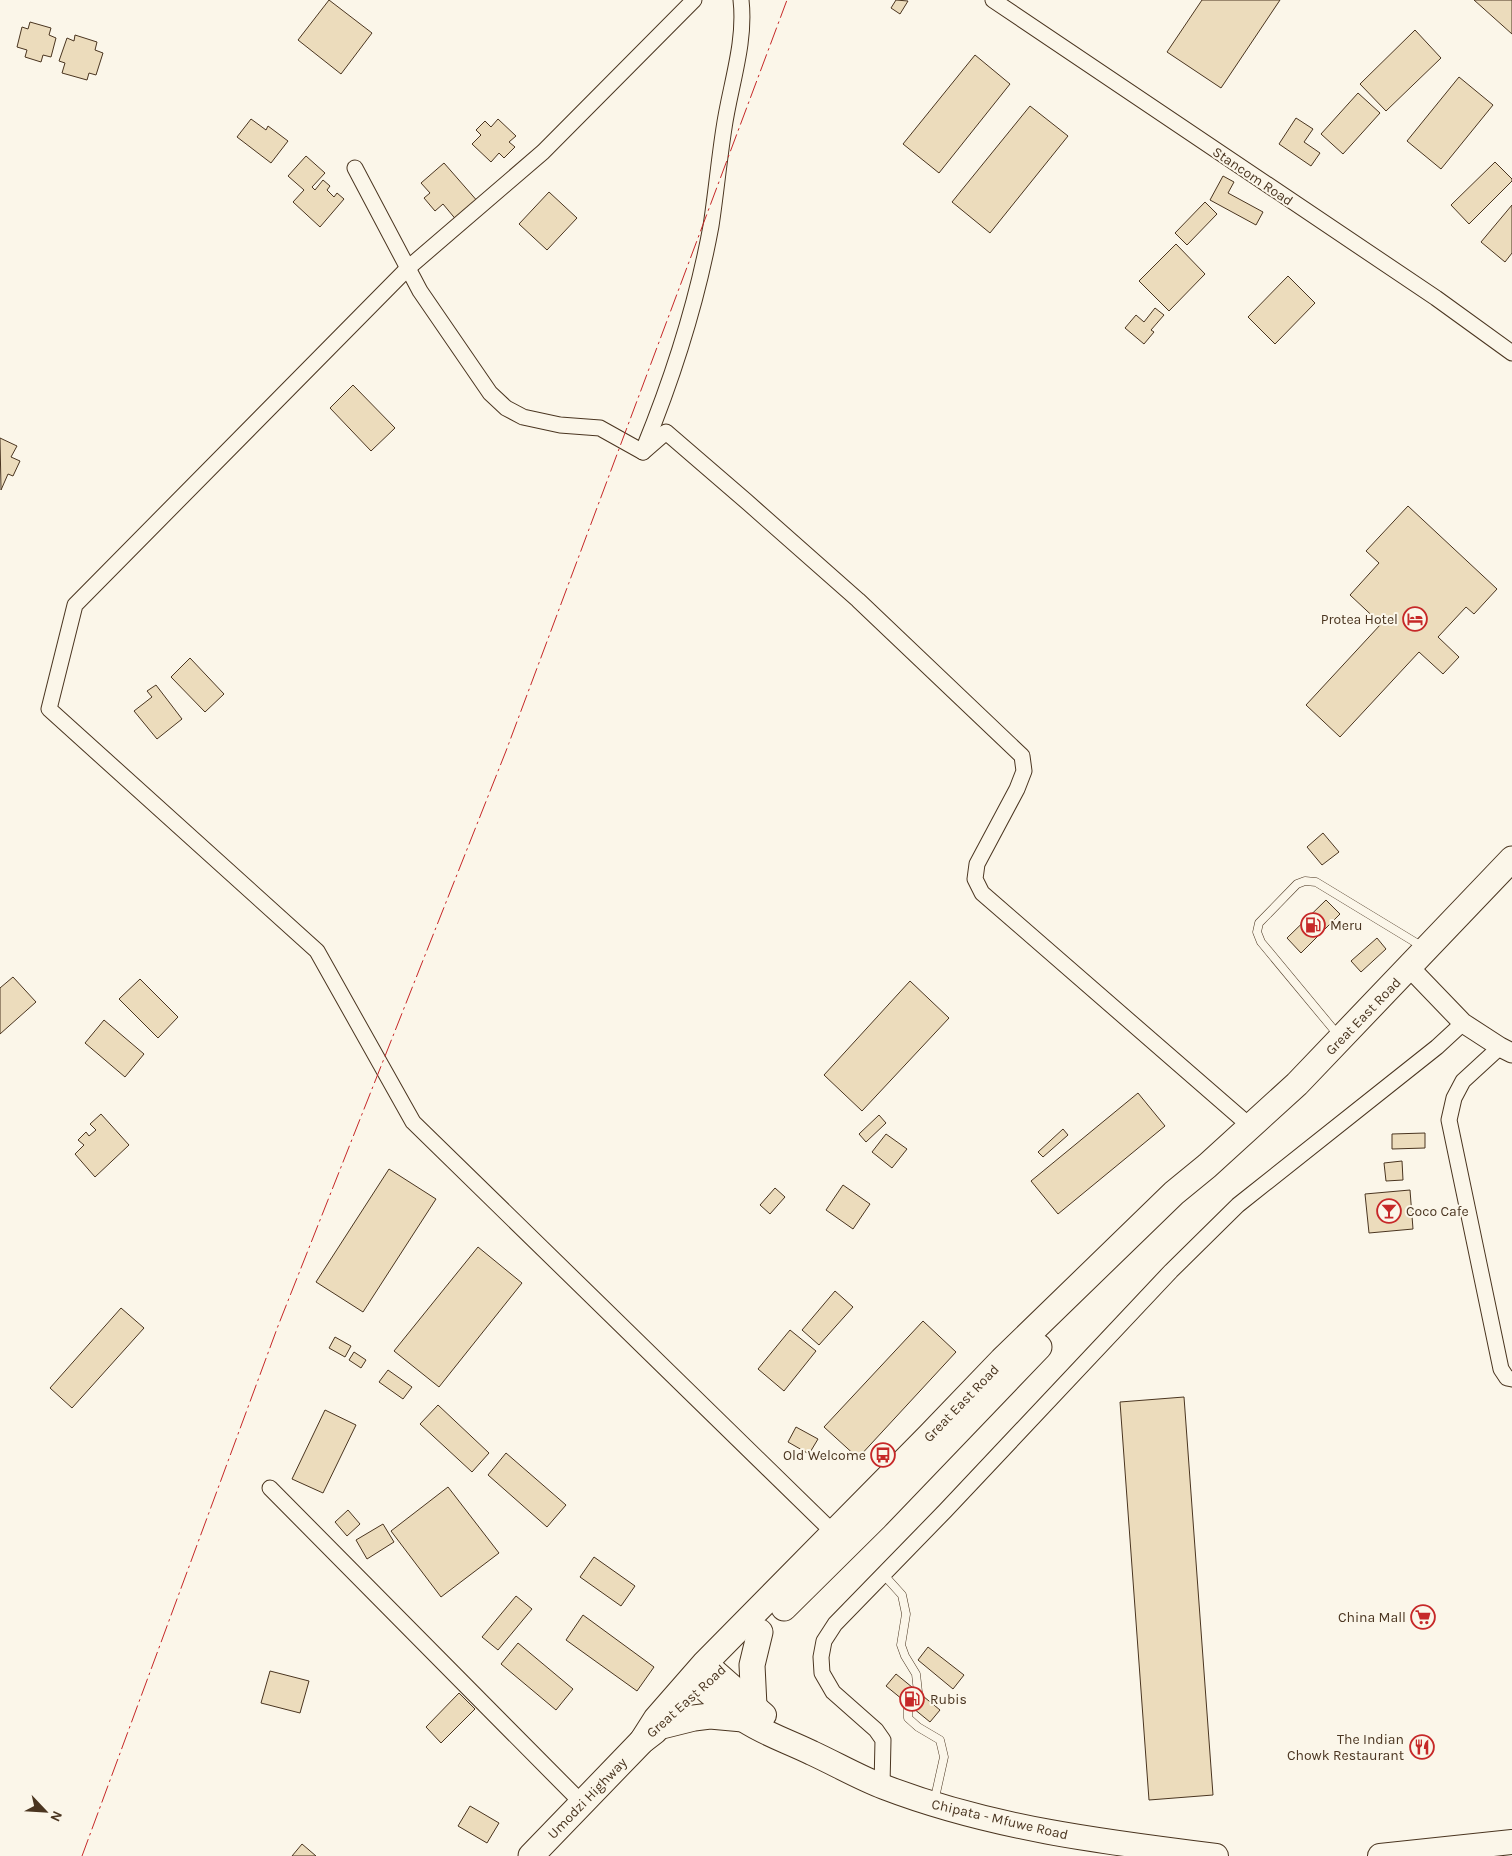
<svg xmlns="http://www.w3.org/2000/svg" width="1512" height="1856" viewBox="0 0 1512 1856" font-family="Karla,sans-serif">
<rect width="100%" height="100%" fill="#fbf6e9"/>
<!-- building -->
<g fill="#ecdcbc" stroke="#4a3520">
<polygon points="329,0 372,33 341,74 298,40"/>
<polygon points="896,0 908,1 900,14 891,8"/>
<polygon points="1202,0 1280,0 1221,88 1167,52"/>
<polygon points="1474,0 1512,0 1512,34"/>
<polygon points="30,22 51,28 49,35 56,38 51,57 43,55 41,62 25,57 27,50 17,47 22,27 28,29"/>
<polygon points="1415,30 1441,58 1386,111 1360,84"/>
<polygon points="75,35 97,42 95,50 103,53 96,75 89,73 87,80 62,73 65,63 59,61 67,38 74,41"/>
<polygon points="975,55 1010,84 939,173 903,144"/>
<polygon points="1459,77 1493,105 1441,169 1407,141"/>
<polygon points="1358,93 1380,113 1343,154 1321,134"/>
<polygon points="1030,106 1068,136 990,233 952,202"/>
<polygon points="1296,118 1313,129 1304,142 1320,153 1311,166 1279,144"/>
<polygon points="251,119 266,130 268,126 288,141 271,163 237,137"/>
<polygon points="498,119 516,136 509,142 515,147 504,158 499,153 491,162 472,144 481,135 476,130 485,121 491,127"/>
<polygon points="306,156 325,173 312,187 315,190 323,180 330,186 327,190 334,197 337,193 344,199 320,227 293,202 304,190 288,176"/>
<polygon points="1495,162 1512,179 1512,181 1469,224 1451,205"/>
<polygon points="444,163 479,203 458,222 443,204 435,211 424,198 430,193 421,183"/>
<polygon points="1223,176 1234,182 1228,193 1263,212 1256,225 1210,200"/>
<polygon points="549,192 577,218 547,250 519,224"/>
<polygon points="1205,202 1217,214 1187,245 1175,233"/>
<polygon points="1512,205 1512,253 1505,262 1481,242"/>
<polygon points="1176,244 1205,274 1169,311 1139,281"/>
<polygon points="1288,276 1315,303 1275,344 1248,317"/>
<polygon points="1155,308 1164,315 1151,330 1154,332 1144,344 1125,328 1136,315 1144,322"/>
<polygon points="353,385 395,428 371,451 330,408"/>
<polygon points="0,438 17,446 11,457 20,461 13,476 8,474 1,490"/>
<polygon points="1408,506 1497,589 1474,614 1466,607 1438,637 1459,657 1443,674 1419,652 1340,737 1306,705 1381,624 1350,595 1379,563 1366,551"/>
<polygon points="190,658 224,694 205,712 171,677"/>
<polygon points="156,685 182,719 157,739 134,711 152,697 147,691"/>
<polygon points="1323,833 1339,852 1322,865 1307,847"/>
<polygon points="1326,900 1340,914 1301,953 1287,938"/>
<polygon points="1377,938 1386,949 1361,972 1351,961"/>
<polygon points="13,977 36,1002 0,1034 0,988"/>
<polygon points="140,979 178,1017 158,1038 119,999"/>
<polygon points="910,981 949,1018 862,1111 824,1075"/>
<polygon points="104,1020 144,1054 125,1077 85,1043"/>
<polygon points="1138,1093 1165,1126 1058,1214 1031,1181"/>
<polygon points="101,1114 129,1145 95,1177 75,1154 84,1145 78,1140 86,1132 89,1136 96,1130 90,1124"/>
<polygon points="879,1115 886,1123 866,1142 859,1134"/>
<polygon points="1063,1129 1068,1135 1043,1157 1038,1152"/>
<polygon points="1425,1133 1425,1148 1392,1149 1392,1134"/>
<polygon points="886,1134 907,1149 892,1168 872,1152"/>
<polygon points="1402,1161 1403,1180 1386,1181 1384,1163"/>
<polygon points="389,1169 436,1199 363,1312 316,1282"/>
<polygon points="843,1185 870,1204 853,1229 826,1210"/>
<polygon points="775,1188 785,1197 770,1214 760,1205"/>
<polygon points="1410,1190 1413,1229 1369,1233 1365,1194"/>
<polygon points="478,1247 522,1283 439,1387 394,1351"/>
<polygon points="835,1291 853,1307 819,1345 802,1330"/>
<polygon points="121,1308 144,1328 72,1408 50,1388"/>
<polygon points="923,1321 956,1352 858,1458 824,1427"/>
<polygon points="790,1330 816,1351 784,1391 758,1369"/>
<polygon points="335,1337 351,1346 345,1357 329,1348"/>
<polygon points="354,1352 366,1360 361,1368 349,1360"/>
<polygon points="388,1370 412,1387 403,1399 379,1382"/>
<polygon points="1184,1397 1213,1795 1149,1800 1120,1402"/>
<polygon points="438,1405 489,1453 472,1472 420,1424"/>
<polygon points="325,1410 356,1425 323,1493 292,1479"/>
<polygon points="796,1427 818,1439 809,1454 788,1442"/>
<polygon points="506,1453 566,1505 547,1527 488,1475"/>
<polygon points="448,1487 499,1553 441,1597 391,1531"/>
<polygon points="348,1510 360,1524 347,1536 335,1522"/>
<polygon points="383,1524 394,1542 367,1559 356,1540"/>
<polygon points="594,1557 635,1586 621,1606 580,1577"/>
<polygon points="516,1596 532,1609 498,1650 482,1637"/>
<polygon points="583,1615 654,1667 637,1691 566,1640"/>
<polygon points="518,1643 573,1689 556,1710 501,1664"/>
<polygon points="928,1647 964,1675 953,1689 918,1660"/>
<polygon points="270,1671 309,1681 300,1713 261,1703"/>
<polygon points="896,1674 940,1710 930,1722 886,1686"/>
<polygon points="459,1693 475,1709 441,1743 426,1727"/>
<polygon points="470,1806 499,1823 487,1843 458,1826"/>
<polygon points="302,1844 316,1856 292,1856"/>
</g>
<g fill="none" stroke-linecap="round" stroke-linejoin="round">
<!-- service casing -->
<g stroke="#4a3520" stroke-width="9">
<g id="service">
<polyline points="1339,1036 1261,942 1257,932 1259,923 1297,884 1305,881 1316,882 1423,947"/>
<polyline points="883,1574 902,1595 906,1614 901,1645 905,1656 916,1674 918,1692 908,1704 908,1718 918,1727 940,1740 944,1757 934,1802"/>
</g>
</g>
<!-- minor casing -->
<g stroke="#4a3520" stroke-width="17">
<g id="minor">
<polyline points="694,0 543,152 408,268 75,605 49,709 317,951 413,1122 839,1538"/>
<polyline points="993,0 1436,298 1512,353"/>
<polyline points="355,168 420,291 490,393 506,408 523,417 560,425 600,428 643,452"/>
<path d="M644,448C673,377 697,302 711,226C716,193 719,160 724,128C730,86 746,43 741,0"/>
<polyline points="643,452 666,432 746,501 858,600 1022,756 1024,771 1017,789 977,864 975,879 982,893 1250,1126"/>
<polyline points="1500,1047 1463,1081 1454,1098 1449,1120 1501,1369 1507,1378 1512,1379"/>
<polyline points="270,1488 582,1803"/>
<polyline points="882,1786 883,1740 876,1730 833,1692 822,1673 821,1657 824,1641 835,1624 945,1511 1171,1271 1238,1205 1437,1047 1463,1023"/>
</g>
</g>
<!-- tertiary casing -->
<g stroke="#4a3520" stroke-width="21">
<polyline id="tertiary" points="1410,968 1463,1023 1500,1047 1512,1053"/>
</g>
<!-- primary casing -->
<g stroke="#4a3520" stroke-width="26">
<g id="primary">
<polyline points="705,1663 764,1715"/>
<path d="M692,1678C709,1692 726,1708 744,1720C765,1734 790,1742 812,1753C836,1764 860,1778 884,1787C991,1828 1103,1842 1216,1856"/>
<polyline points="1380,1856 1512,1842"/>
</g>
</g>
<!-- trunk casing -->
<g stroke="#4a3520" stroke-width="27">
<g id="trunk">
<polyline points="784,1608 875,1518 1039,1347"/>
<polyline points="754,1706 752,1665 760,1632"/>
<polyline points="662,1726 694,1718 710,1716 743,1719"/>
<polyline points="642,1741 656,1719 705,1663 929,1436 1002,1360 1174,1193 1207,1166 1297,1084 1512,859"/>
<polyline points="531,1856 642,1741 655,1731"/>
</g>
</g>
<!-- service -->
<use href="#service" stroke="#fbf6e9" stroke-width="8"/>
<!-- minor -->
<use href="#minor" stroke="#fbf6e9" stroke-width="15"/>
<!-- tertiary -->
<use href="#tertiary" stroke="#fbf6e9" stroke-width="19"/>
<!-- primary -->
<use href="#primary" stroke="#fbf6e9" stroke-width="24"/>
<!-- trunk -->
<use href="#trunk" stroke="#fbf6e9" stroke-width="25"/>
<!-- power -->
<polyline stroke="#c62828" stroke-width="1" stroke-dasharray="18 4 2.5 4" stroke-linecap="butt" points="82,1856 278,1326 506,751 787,0"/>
</g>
<!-- icons -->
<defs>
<g id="hotel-ring" transform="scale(1.25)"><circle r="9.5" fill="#fbf6e9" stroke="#c62828" stroke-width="1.5"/><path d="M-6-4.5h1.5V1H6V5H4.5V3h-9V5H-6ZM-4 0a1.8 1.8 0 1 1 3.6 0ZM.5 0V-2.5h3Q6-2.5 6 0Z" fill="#c62828"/></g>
<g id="fuel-ring" transform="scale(1.25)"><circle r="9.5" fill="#fbf6e9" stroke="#c62828" stroke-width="1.5"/><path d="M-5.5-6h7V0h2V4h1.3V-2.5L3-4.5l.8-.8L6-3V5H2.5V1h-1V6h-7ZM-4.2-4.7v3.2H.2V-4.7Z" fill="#c62828"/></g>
<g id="bar-ring" transform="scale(1.25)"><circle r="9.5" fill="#fbf6e9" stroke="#c62828" stroke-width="1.5"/><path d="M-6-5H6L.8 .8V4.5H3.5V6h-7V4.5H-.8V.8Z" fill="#c62828"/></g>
<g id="bus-ring" transform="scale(1.25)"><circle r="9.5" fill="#fbf6e9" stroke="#c62828" stroke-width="1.5"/><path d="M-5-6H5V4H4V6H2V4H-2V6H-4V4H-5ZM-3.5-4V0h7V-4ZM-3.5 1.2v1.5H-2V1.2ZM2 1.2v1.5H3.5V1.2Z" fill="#c62828"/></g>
<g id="supermarket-ring" transform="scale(1.25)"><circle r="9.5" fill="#fbf6e9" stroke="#c62828" stroke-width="1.5"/><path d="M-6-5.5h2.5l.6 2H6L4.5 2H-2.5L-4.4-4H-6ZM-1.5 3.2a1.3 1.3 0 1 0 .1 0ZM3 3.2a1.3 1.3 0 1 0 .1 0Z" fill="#c62828"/></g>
<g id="restaurant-ring" transform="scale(1.25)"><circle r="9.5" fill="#fbf6e9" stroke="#c62828" stroke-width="1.5"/><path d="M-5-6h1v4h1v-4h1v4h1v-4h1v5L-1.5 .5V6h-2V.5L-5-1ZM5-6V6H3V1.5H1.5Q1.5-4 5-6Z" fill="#c62828"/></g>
</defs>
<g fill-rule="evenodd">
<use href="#hotel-ring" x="1415" y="619"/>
<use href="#fuel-ring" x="1313" y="925"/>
<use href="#bar-ring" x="1389" y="1211"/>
<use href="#bus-ring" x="883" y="1455"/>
<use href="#supermarket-ring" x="1423" y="1617"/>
<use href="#fuel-ring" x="912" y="1699"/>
<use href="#restaurant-ring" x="1422" y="1747"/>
</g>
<g text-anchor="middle" stroke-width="4" stroke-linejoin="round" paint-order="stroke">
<!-- street labels -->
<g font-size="14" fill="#4a3520" stroke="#fbf6e9">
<text transform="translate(1253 176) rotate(34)" y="5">Stancom Road</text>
<text transform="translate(1363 1016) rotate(-46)" y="5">Great East Road</text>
<text transform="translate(961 1403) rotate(-46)" y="5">Great East Road</text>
<text transform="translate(686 1701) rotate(-42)" y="5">Great East Road</text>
<text transform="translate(587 1798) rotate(-46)" y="5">Umodzi Highway</text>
<text transform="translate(1000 1819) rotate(13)" y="5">Chipata - Mfuwe Road</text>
</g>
<!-- poi labels -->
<g font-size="14" fill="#4a3520" stroke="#fbf6e9" text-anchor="end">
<text x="1398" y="624">Protea Hotel</text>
<text x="1330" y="930" text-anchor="start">Meru</text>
<text x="1406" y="1216" text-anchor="start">Coco Cafe</text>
<text x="866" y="1460">Old Welcome</text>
<text x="1406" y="1622">China Mall</text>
<text x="930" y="1704" text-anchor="start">Rubis</text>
<text x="1404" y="1744">The Indian<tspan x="1404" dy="16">Chowk Restaurant</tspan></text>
</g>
</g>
<!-- north arrow -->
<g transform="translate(45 1811) rotate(115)" stroke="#fbf6e9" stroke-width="4" paint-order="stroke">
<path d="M0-4L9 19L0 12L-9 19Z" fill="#4a3520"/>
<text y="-8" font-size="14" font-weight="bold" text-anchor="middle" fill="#4a3520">N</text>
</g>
</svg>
